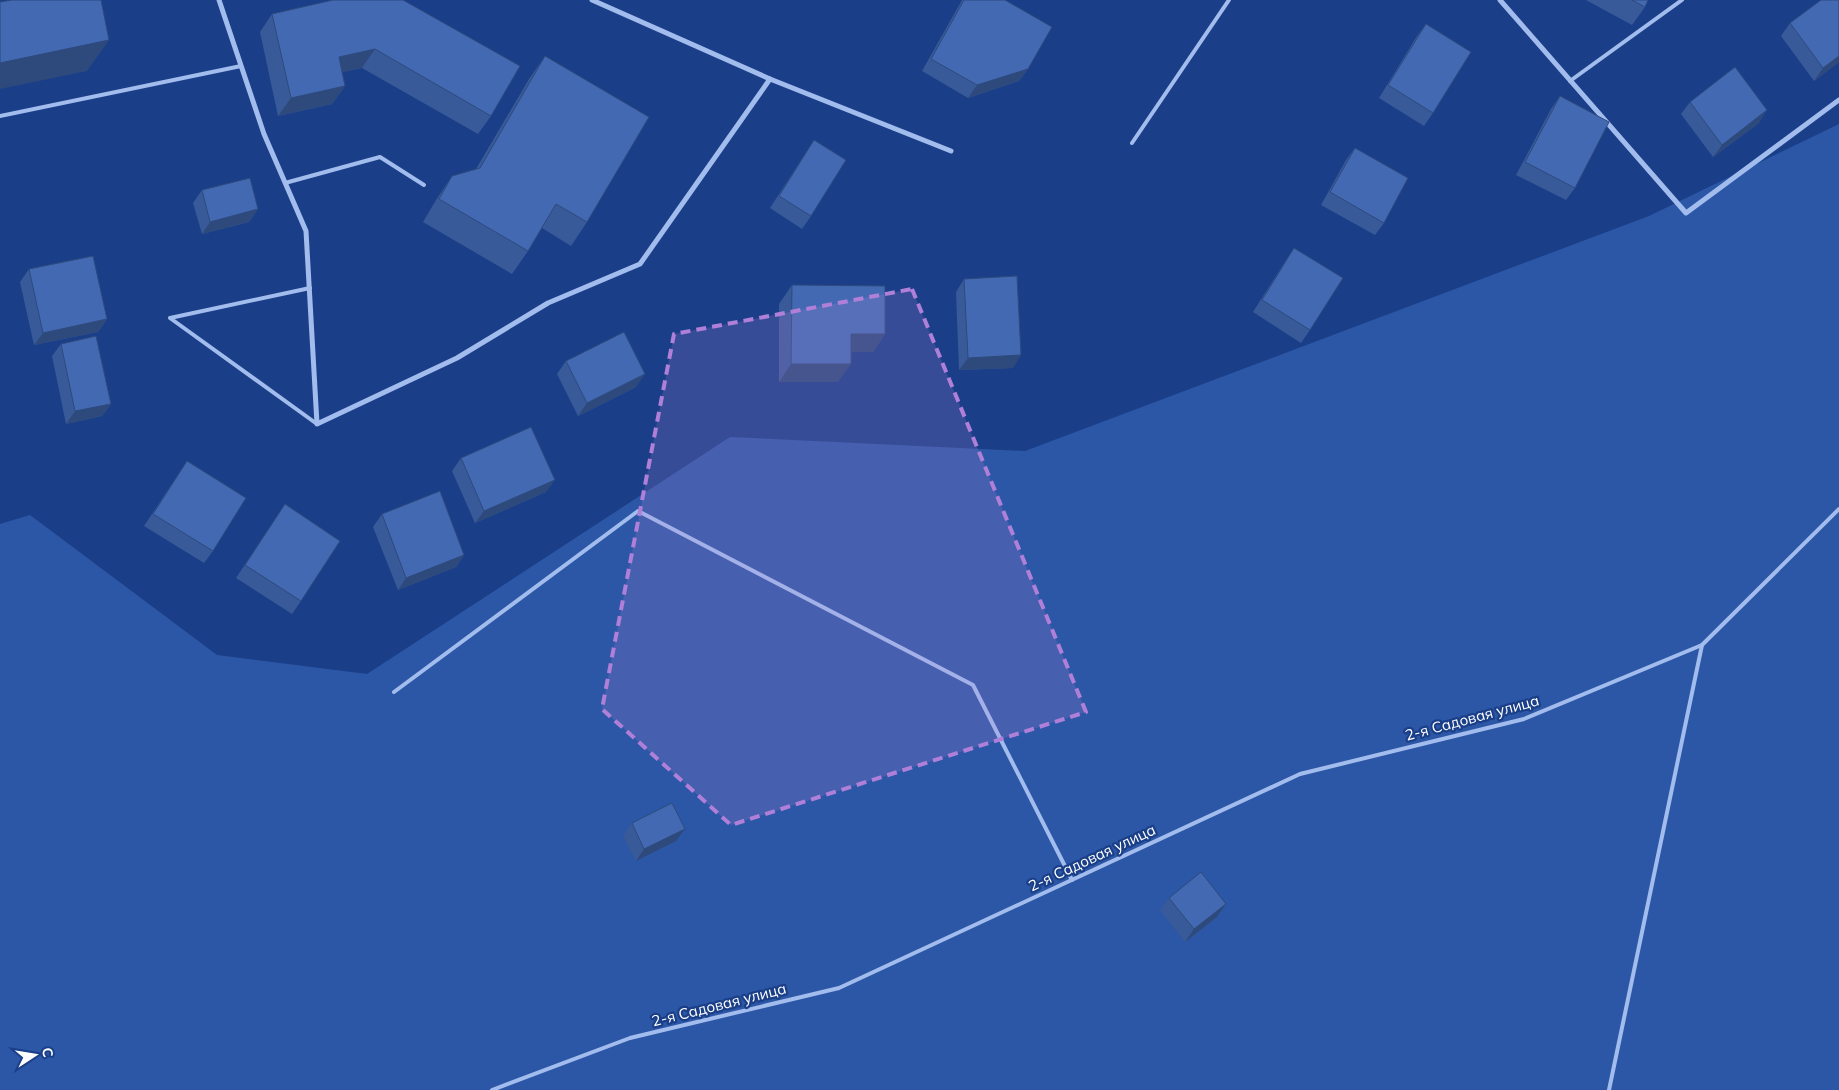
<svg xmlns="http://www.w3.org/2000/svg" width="1839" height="1090" viewBox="0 0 1839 1090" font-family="Mulish,sans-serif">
<rect width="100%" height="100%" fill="#1a3f88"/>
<!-- green -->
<polygon fill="#2c57a6" points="1839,124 1839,1090 0,1090 0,524 30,515 217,655 367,674 730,437 1025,451 1649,216"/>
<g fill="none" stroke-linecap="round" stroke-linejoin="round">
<!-- lane -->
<g stroke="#a2bced" stroke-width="4">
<polyline points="1570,81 1682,0"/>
<polyline points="0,116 241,66"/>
<polyline points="1132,143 1229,0"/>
<polyline points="285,183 380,157 424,185"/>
<polyline points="310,288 170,318 317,424"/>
<polyline points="394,692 638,511 973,685 1072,880"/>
<polyline points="492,1090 630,1038 839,988 1300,774 1524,719 1702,645"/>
<polyline points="1609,1090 1702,645 1839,509"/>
</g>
<!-- street -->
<g stroke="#a2bced" stroke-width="5">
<polyline points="219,0 264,134 306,231 317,424 457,358 548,303 640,264 770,79"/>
<polyline points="592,0 770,79 951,151"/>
<polyline points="1500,0 1686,213 1839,100"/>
</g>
</g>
<!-- wall -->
<g fill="#395a99">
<polygon points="333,0 491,116 478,134 362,68 342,72 345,86 332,104 278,116 260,32 272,14"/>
<polygon points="962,0 1005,0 1028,69 1019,81 968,98 922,71"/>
<polygon points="1586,0 1648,0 1645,7 1632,25"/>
<polygon points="1839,0 1839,62 1814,81 1781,36 1790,23"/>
<polygon points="1426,24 1433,113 1424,126 1379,98 1417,36"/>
<polygon points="545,56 587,222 571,246 542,228 528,251 512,274 423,222 436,200 452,176 476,169 529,79"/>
<polygon points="1560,96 1575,188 1566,200 1516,175 1551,109"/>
<polygon points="1690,102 1759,123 1713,157 1681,114"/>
<polygon points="814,140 811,216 802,229 770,208"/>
<polygon points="1355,148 1384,223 1375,235 1321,205 1346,160"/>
<polygon points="202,190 258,209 249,222 202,234 193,203"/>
<polygon points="1294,248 1310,330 1301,343 1253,312 1286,260"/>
<polygon points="29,269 107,319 98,332 34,345 20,282"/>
<polygon points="964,279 1013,368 959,370 956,292"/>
<polygon points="792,285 885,334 873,352 851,352 838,382 779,382 779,304"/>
<polygon points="61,344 111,404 102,416 66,424 52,356"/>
<polygon points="566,361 636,387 578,416 557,374"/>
<polygon points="461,458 546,492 475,523 452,471"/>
<polygon points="187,461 213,551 204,563 144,526"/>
<polygon points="285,504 301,601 292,614 236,578"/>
<polygon points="382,514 464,555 456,567 398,590 373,527"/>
<polygon points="632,823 676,841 636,861 623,836"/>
<polygon points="1169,898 1226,904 1217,917 1185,942 1160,910"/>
</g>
<!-- shaded-wall -->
<g fill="#2e4a7d">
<polygon points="109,40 87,71 0,89 0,63"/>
<polygon points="375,49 362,68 326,76 339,57"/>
<polygon points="1839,56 1839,62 1814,81 1823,68"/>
<polygon points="1028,69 1019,81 968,98 977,85"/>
<polygon points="345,86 332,104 278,116 291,98"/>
<polygon points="1767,110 1759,123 1713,157 1722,145"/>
<polygon points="258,209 249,222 202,234 210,222"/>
<polygon points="107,319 98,332 34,345 43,333"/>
<polygon points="851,334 885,334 873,352 838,352"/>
<polygon points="1021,355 1013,368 959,370 968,358"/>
<polygon points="791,364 851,364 838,382 779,382"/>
<polygon points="645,374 636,387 578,416 587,403"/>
<polygon points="111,404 102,416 66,424 75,411"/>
<polygon points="555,480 546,492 475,523 484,511"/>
<polygon points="464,555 456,567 398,590 406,578"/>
<polygon points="685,829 676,841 636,861 644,849"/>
<polygon points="1226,904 1217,917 1185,942 1194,929"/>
</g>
<!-- building -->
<g fill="#4269b2" stroke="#2e4a7d">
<polygon points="12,0 101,0 109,40 0,63 0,2"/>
<polygon points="333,0 403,0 520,66 491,116 375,49 339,57 345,86 291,98 272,14"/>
<polygon points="964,0 1005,0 1052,27 1028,69 977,85 931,59"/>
<polygon points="1632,0 1648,0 1645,7"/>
<polygon points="1821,0 1839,0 1839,56 1823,68 1790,23"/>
<polygon points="1426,24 1471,52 1433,113 1388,85"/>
<polygon points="545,56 649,117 587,222 556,204 528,251 439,199 452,176 480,168"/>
<polygon points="1735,67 1767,110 1722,145 1690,102"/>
<polygon points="1560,96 1609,122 1575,188 1525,162"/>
<polygon points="814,140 846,160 811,216 779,196"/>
<polygon points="1355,148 1408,178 1384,223 1330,192"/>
<polygon points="250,178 258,209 210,222 202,190"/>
<polygon points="1294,248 1343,278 1310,330 1262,300"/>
<polygon points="93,256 107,319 43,333 29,269"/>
<polygon points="1017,276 1021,355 968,358 964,279"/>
<polygon points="792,285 885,286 885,334 851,334 851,364 791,364"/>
<polygon points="624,332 645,374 587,403 566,361"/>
<polygon points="96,336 111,404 75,411 61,344"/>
<polygon points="531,427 555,480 484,511 461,458"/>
<polygon points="187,461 246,498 213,551 153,514"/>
<polygon points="440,491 464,555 406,578 382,514"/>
<polygon points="285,504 340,541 301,601 245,565"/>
<polygon points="672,803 685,829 644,849 632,823"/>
<polygon points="1201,872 1226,904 1194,929 1169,898"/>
</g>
<!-- marked area -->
<path fill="#b080d9" fill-opacity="0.2" stroke="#b080d9" stroke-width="4" stroke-dasharray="10 6" stroke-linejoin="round" d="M912,289L1086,712L731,825L602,709L674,334Z"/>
<g text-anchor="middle" stroke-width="4.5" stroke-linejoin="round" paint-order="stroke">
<!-- street labels -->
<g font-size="15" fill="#fff" stroke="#1a3f88">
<text transform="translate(1472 718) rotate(-15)" y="5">2-я Садовая улица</text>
<text transform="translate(1092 858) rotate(-25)" y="5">2-я Садовая улица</text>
<text transform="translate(719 1005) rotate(-14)" y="5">2-я Садовая улица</text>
</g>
</g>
<!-- north arrow -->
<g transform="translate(35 1055) rotate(78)" stroke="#1a3f88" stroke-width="4" paint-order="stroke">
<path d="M0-4L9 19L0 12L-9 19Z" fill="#ffffff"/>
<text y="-8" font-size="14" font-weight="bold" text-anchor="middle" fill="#ffffff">С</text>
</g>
</svg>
